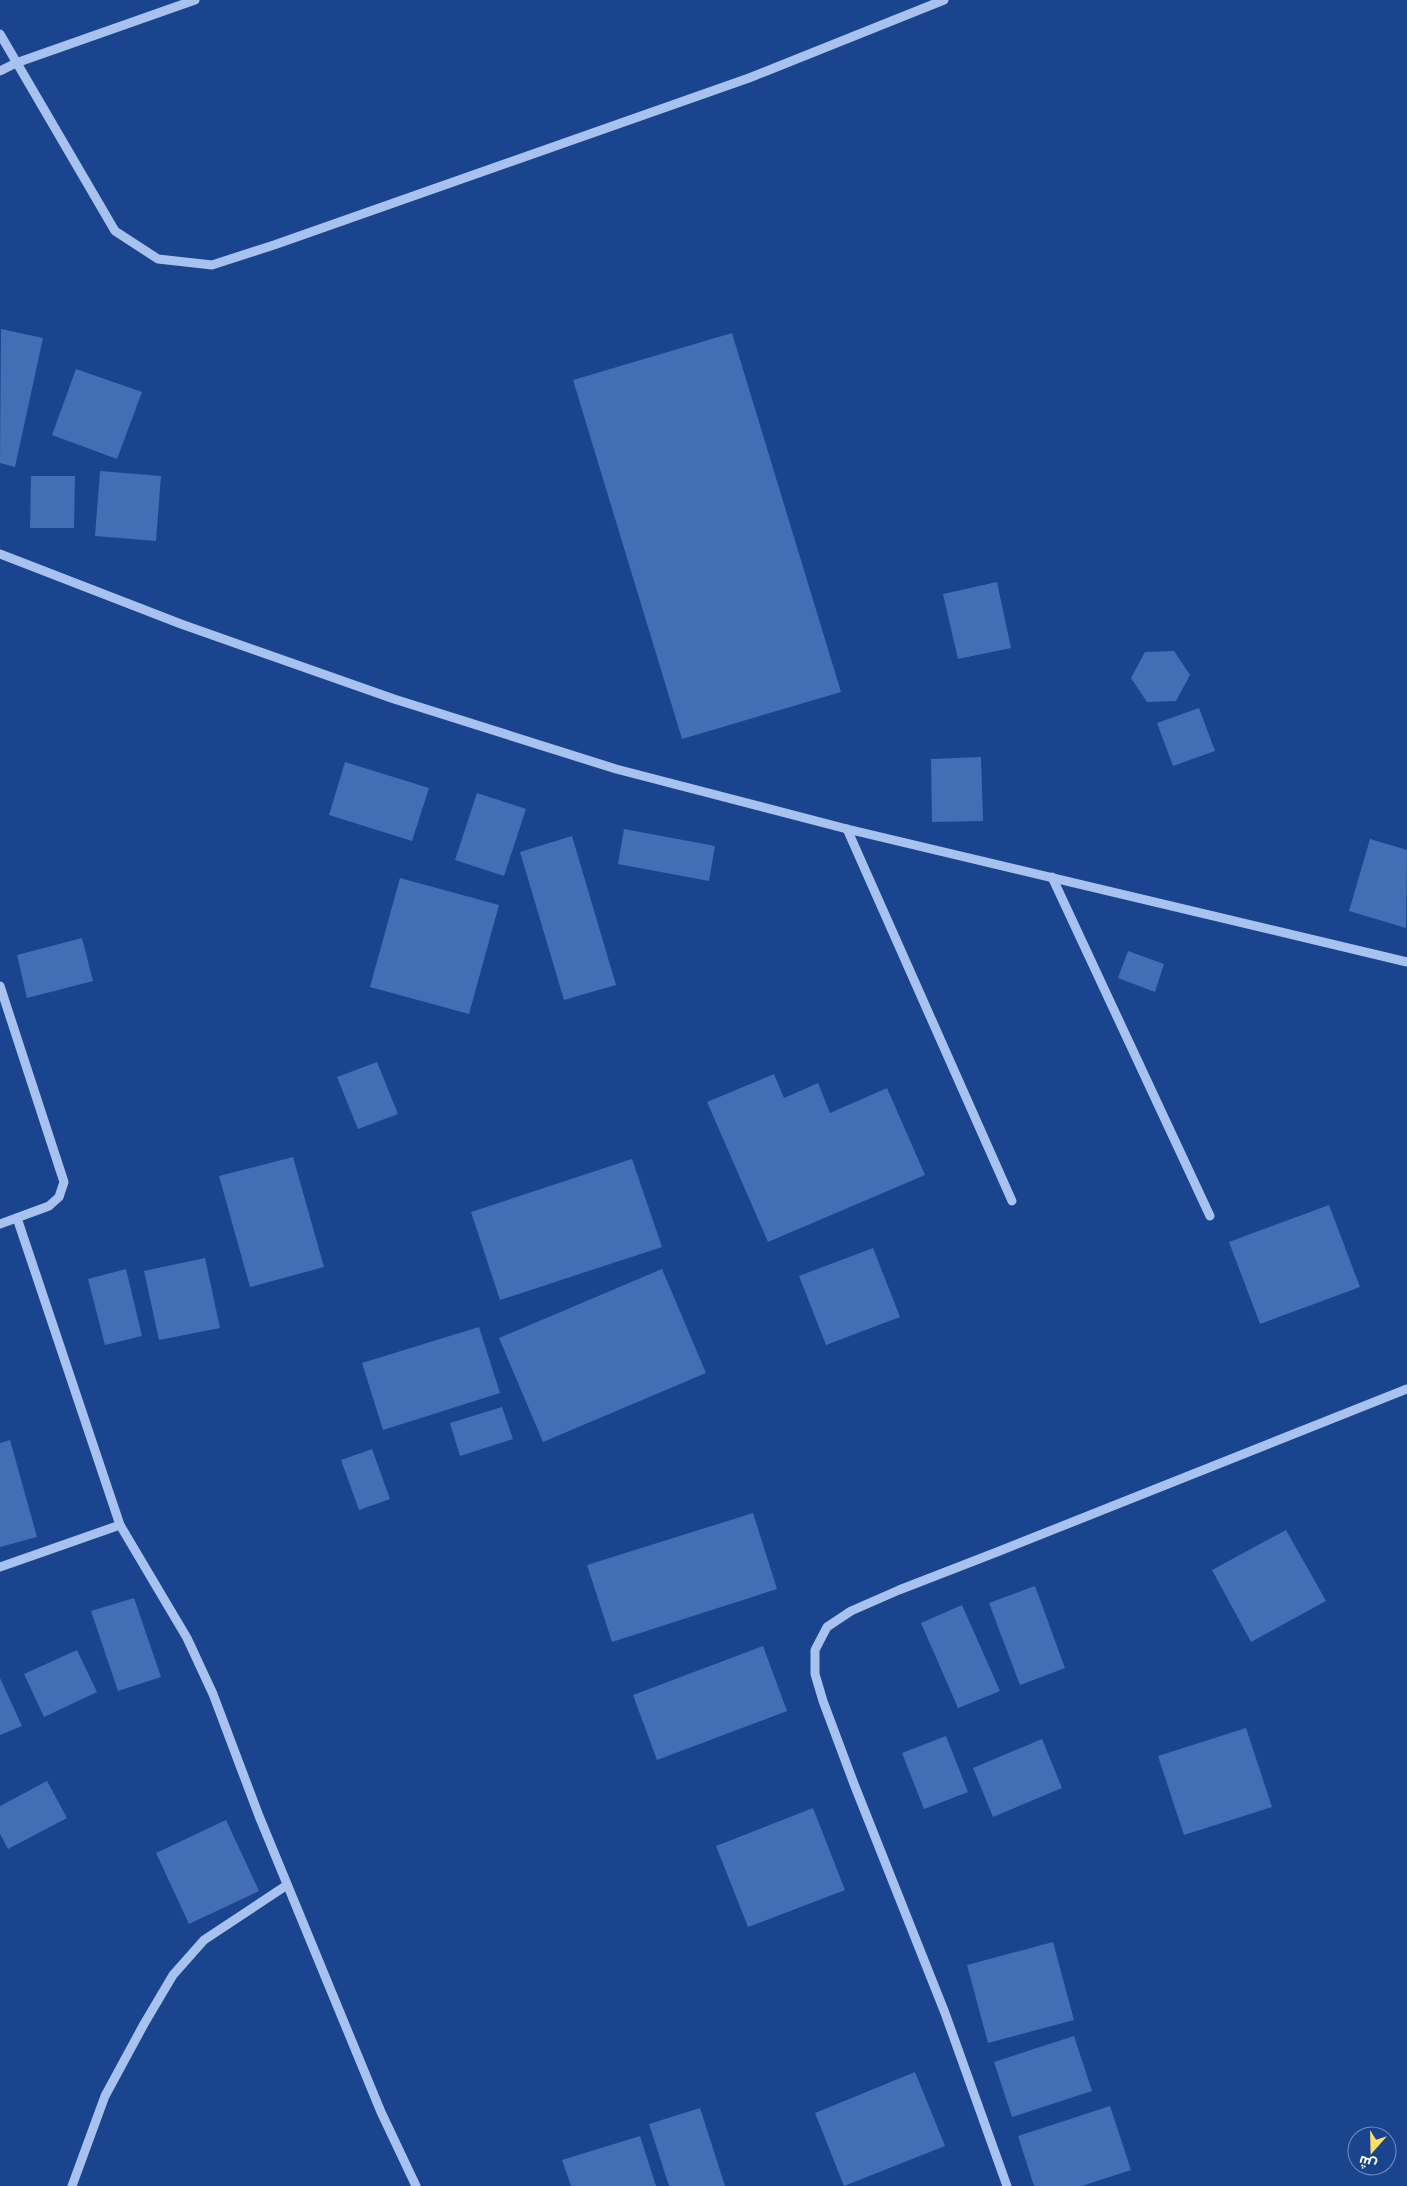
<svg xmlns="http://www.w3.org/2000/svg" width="1407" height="2186" viewBox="0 0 1407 2186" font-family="'Public Sans',Cairo,sans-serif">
<rect width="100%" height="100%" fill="#1a448d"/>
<!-- building -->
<g fill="#436eb5">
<polygon points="1,329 43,338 15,467 0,463"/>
<polygon points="732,333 841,692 682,739 573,380"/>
<polygon points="76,369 142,392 117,459 52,435"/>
<polygon points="100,471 161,476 156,541 95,536"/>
<polygon points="31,476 75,476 74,528 30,528"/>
<polygon points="997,582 1011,648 958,659 943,594"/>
<polygon points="1174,651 1190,675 1176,701 1147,702 1131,678 1145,652"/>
<polygon points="1199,708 1215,751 1173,766 1157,723"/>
<polygon points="981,757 983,821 932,822 931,759"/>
<polygon points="345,762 429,788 412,841 329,815"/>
<polygon points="477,793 526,809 504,876 455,860"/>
<polygon points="624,829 715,846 709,881 618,864"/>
<polygon points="572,836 616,985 564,1000 520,852"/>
<polygon points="1370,839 1407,850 1406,928 1349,911"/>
<polygon points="400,878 499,905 469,1014 370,987"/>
<polygon points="82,938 93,981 27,998 17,955"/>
<polygon points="1128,951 1164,964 1155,992 1118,978"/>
<polygon points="377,1062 398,1114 358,1129 337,1077"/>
<polygon points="774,1074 784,1098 818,1083 830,1113 887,1088 925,1175 768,1242 707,1102"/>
<polygon points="293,1157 324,1267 250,1287 219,1176"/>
<polygon points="632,1159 662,1247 500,1300 471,1212"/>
<polygon points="1329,1205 1360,1287 1260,1324 1229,1242"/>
<polygon points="873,1248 900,1317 826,1345 799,1276"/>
<polygon points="205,1258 220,1328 159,1340 144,1271"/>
<polygon points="126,1269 142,1336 105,1345 88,1279"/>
<polygon points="662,1269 706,1373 543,1442 499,1338"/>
<polygon points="479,1327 500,1393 383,1430 362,1363"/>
<polygon points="502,1407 513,1439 460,1456 450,1423"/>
<polygon points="10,1440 37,1537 0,1547 0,1443"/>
<polygon points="372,1449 390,1499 359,1510 341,1460"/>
<polygon points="753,1513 777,1589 612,1642 587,1565"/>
<polygon points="1286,1530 1326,1601 1251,1642 1212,1570"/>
<polygon points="1035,1586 1065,1668 1020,1685 989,1603"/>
<polygon points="134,1598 161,1677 118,1691 91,1611"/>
<polygon points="962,1605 1000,1691 958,1708 921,1623"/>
<polygon points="763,1646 787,1711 657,1760 633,1695"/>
<polygon points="77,1650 97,1692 44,1717 24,1674"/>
<polygon points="0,1678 22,1726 0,1735"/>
<polygon points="1246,1728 1272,1807 1184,1835 1158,1756"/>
<polygon points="946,1736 968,1792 924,1809 902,1753"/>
<polygon points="1042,1739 1062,1788 993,1817 973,1768"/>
<polygon points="47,1781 67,1818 8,1849 0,1834 0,1806"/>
<polygon points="813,1808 845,1890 748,1927 716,1846"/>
<polygon points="226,1820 259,1891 189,1924 156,1853"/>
<polygon points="1053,1942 1074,2020 988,2043 967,1965"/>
<polygon points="1074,2036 1092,2091 1012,2117 994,2062"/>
<polygon points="915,2072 945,2146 844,2186 815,2113"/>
<polygon points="1110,2106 1131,2170 1082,2186 1034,2186 1018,2136"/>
<polygon points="700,2108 725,2186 669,2186 649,2124"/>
<polygon points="640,2136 656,2186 571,2186 562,2160"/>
</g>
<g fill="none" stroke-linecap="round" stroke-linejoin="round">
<!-- minor -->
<g stroke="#a7c2ee" stroke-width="9">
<polyline points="0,34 115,231 158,259 212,265 274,245 749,78 944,0"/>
<polyline points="0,71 16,63 195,0"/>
<polyline points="0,554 181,624 394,699 616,769 847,829 1407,962"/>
<polyline points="847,829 1012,1201"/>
<polyline points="1052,877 1210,1216"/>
<polyline points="0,986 64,1182 59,1197 49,1206 0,1224"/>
<polyline points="17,1218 120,1525 187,1638 213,1694 259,1816 381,2112 416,2186"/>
<polyline points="0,1567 120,1525"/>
<polyline points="72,2186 105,2096 144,2024 173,1975 204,1940 287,1885"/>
<polyline points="1007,2186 945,2013 854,1784 823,1701 815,1674 815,1650 827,1627 851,1611 899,1590 997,1552 1407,1389"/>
</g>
</g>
<!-- north arrow -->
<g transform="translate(1372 2151) rotate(200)"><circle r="24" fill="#1a448d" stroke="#768fbb"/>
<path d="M0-4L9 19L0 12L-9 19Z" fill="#ffdd64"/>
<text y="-8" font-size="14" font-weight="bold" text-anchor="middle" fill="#ffffff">ش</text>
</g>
</svg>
